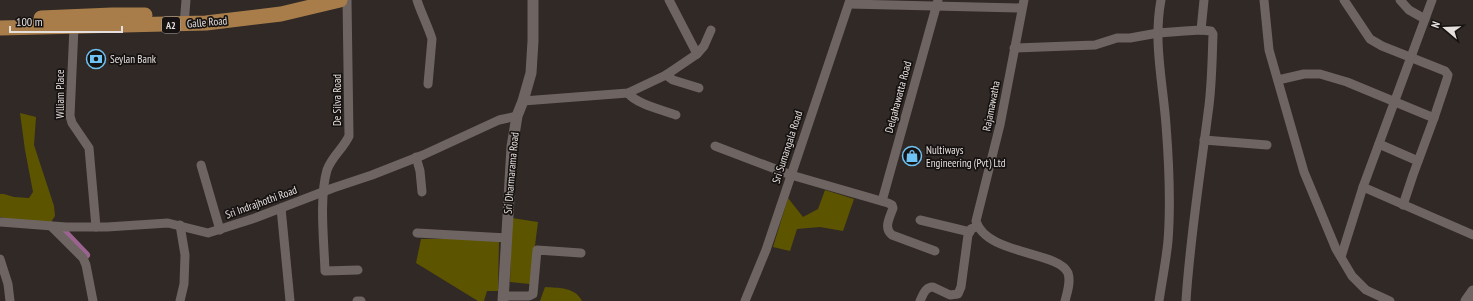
<svg xmlns="http://www.w3.org/2000/svg" width="1473" height="301" viewBox="0 0 1473 301" font-family="'PT Sans Narrow',sans-serif">
<rect width="100%" height="100%" fill="#302926"/>
<!-- green -->
<g fill="#5d5400">
<polygon points="20,113 36,117 34,145 54,206 55,216 51,222 13,220 0,217 0,194 4,194 14,197 29,198 33,192 25,150"/>
<polygon points="825,190 854,199 843,231 820,227 797,229 790,251 773,247 788,198 803,217 818,209"/>
<polygon points="512,218 538,222 530,284 510,282"/>
<polygon points="421,239 499,239 498,291 487,291 484,301 478,301 416,263"/>
<path d="M545,287C559,288 575,287 582,301H540Z"/>
</g>
<g fill="none" stroke-linecap="round" stroke-linejoin="round">
<!-- canal -->
<polyline stroke="#9c6391" stroke-width="8" points="65,233 86,255"/>
<!-- minor -->
<g stroke="#6e6562" stroke-width="9">
<path d="M347,0L349,136C343,149 332,156 327,170C319,198 324,241 325,271L358,270"/>
<path d="M417,0C421,13 428,26 432,39L428,84"/>
<polyline points="669,0 697,54 704,46 711,30"/>
<path d="M1024,0L1000,125L976,221C986,255 1059,251 1068,273C1071,282 1067,293 1065,301"/>
<polyline points="1264,0 1269,50 1304,172 1336,249 1352,276 1366,290 1390,301"/>
<polyline points="1344,0 1370,39 1382,46 1445,71 1448,75 1447,79 1434,118"/>
<polyline points="1400,0 1409,10 1425,19"/>
<polyline points="849,4 1022,8"/>
<polyline points="184,25 186,0"/>
<polyline points="74,27 70,116 72,123 89,148 96,227"/>
<polyline points="1201,30 1204,0"/>
<path d="M1014,48L1095,45L1117,38H1130L1158,33L1185,31L1201,30L1211,31L1213,34C1212,60 1212,87 1208,113C1200,176 1190,238 1186,301"/>
<polyline points="666,75 673,80 699,88"/>
<polyline points="1278,80 1304,74 1320,74 1347,82 1434,118 1413,175 1403,205"/>
<path d="M628,93C636,104 663,110 676,115"/>
<polyline points="523,101 628,93 666,75 697,54"/>
<polyline points="1204,140 1267,145"/>
<polyline points="1379,144 1418,161"/>
<path d="M715,146L791,175L888,203L892,205L893,208C890,217 883,228 892,235L935,251"/>
<polyline points="416,157 420,171 422,192"/>
<polyline points="201,165 220,230"/>
<polyline points="1363,187 1473,235"/>
<polyline points="882,201 938,0"/>
<polyline points="281,208 290,301"/>
<polyline points="920,220 970,232"/>
<polyline points="0,222 66,227 107,227 168,223 208,233 255,218 333,188 372,175 423,155 499,120 517,116"/>
<polyline points="180,225 185,255 184,284 180,301"/>
<polyline points="51,226 83,258 86,265 93,301"/>
<polyline points="417,233 507,238"/>
<polyline points="1341,257 1363,187 1432,0"/>
<polyline points="0,259 8,284 10,301"/>
<polyline points="503,296 529,296 533,294 537,250 581,253"/>
<polyline points="357,301 361,301"/>
<polyline points="745,301 766,250 850,0"/>
<path d="M920,301C923,295 925,287 933,287L950,295L958,294L961,287L968,235L971,229L978,226"/>
<path d="M1159,301C1162,281 1166,261 1168,241C1171,202 1169,163 1166,125C1163,83 1153,42 1161,0"/>
</g>
<!-- tertiary -->
<g stroke="#6e6562" stroke-width="11">
<polyline points="503,301 512,147 517,116 523,101 531,73 533,41 533,0"/>
<polyline points="1466,301 1473,291"/>
</g>
<!-- trunk -->
<g stroke="#a87d4a" stroke-width="15">
<polyline points="41,18 112,15 145,15"/>
<polyline points="0,28 206,23 281,14 340,0"/>
</g>
</g>
<!-- icons -->
<defs>
<g id="bank-ring" transform="scale(1)"><circle r="9.5" fill="#161211" stroke="#6fc2f4" stroke-width="1.5"/><path d="M-6-4H6V4H-6ZM0-2.3a2.3 2.3 0 1 0 0 4.6a2.3 2.3 0 1 0 0-4.6Z" fill="#6fc2f4"/></g>
<g id="shop-ring" transform="scale(1)"><circle r="9.5" fill="#161211" stroke="#6fc2f4" stroke-width="1.5"/><path d="M-5-2.5h2.3a2.7 3.5 0 0 1 5.4 0H5L5.5 6h-11ZM-1.5-2.5h3a1.5 2.3 0 0 0-3 0Z" fill="#6fc2f4"/></g>
</defs>
<g fill-rule="evenodd">
<use href="#bank-ring" x="96" y="59"/>
<use href="#shop-ring" x="912" y="156"/>
</g>
<g text-anchor="middle" stroke-width="3.5" stroke-linejoin="round" paint-order="stroke">
<!-- shield labels -->
<rect fill="#161211" stroke="#a7a2a0" stroke-width="1" x="162" y="17" width="18" height="16" rx="3"/>
<g font-size="10" font-weight="bold" fill="#e5e0de">
<text x="171" y="29">A2</text>
</g>
<!-- street labels -->
<g font-size="11" fill="#e5e0de" stroke="#161211">
<text transform="translate(207 22) rotate(-5)" y="4">Galle Road</text>
<text transform="translate(60 94) rotate(-90)" y="4">Wlliam Place</text>
<text transform="translate(898 97) rotate(-75)" y="4">Delgahawatta Road</text>
<text transform="translate(337 100) rotate(-90)" y="4">De Silva Road</text>
<text transform="translate(991 106) rotate(-79)" y="4">Rajamawatha</text>
<text transform="translate(787 147) rotate(-72)" y="4">Sri Sumangala Road</text>
<text transform="translate(511 173) rotate(-85)" y="4">Sri Dharmarama Road</text>
<text transform="translate(261 202) rotate(-20)" y="4">Sri Indrajhothi Road</text>
</g>
<!-- poi labels -->
<g font-size="11" fill="#e5e0de" stroke="#161211" text-anchor="start">
<text x="110" y="63">Seylan Bank</text>
<text x="926" y="154">Nultiways<tspan x="926" dy="13">Engineering (Pvt) Ltd</tspan></text>
</g>
</g>
<!-- north arrow -->
<g transform="translate(1445 28) rotate(289)" stroke="#161211" stroke-width="3" paint-order="stroke">
<path d="M0-3L7 15L0 10L-7 15Z" fill="#e5e0de"/>
<text y="-6" font-size="11" font-weight="bold" text-anchor="middle" fill="#e5e0de">N</text>
</g>
<!-- scale -->
<path d="M10 26v6h112v-6" fill="none" stroke="#e5e0de" stroke-width="2"/>
<text x="16" y="26" font-size="12" fill="#e5e0de" stroke="#161211" stroke-width="3" paint-order="stroke">100 m</text>
</svg>
